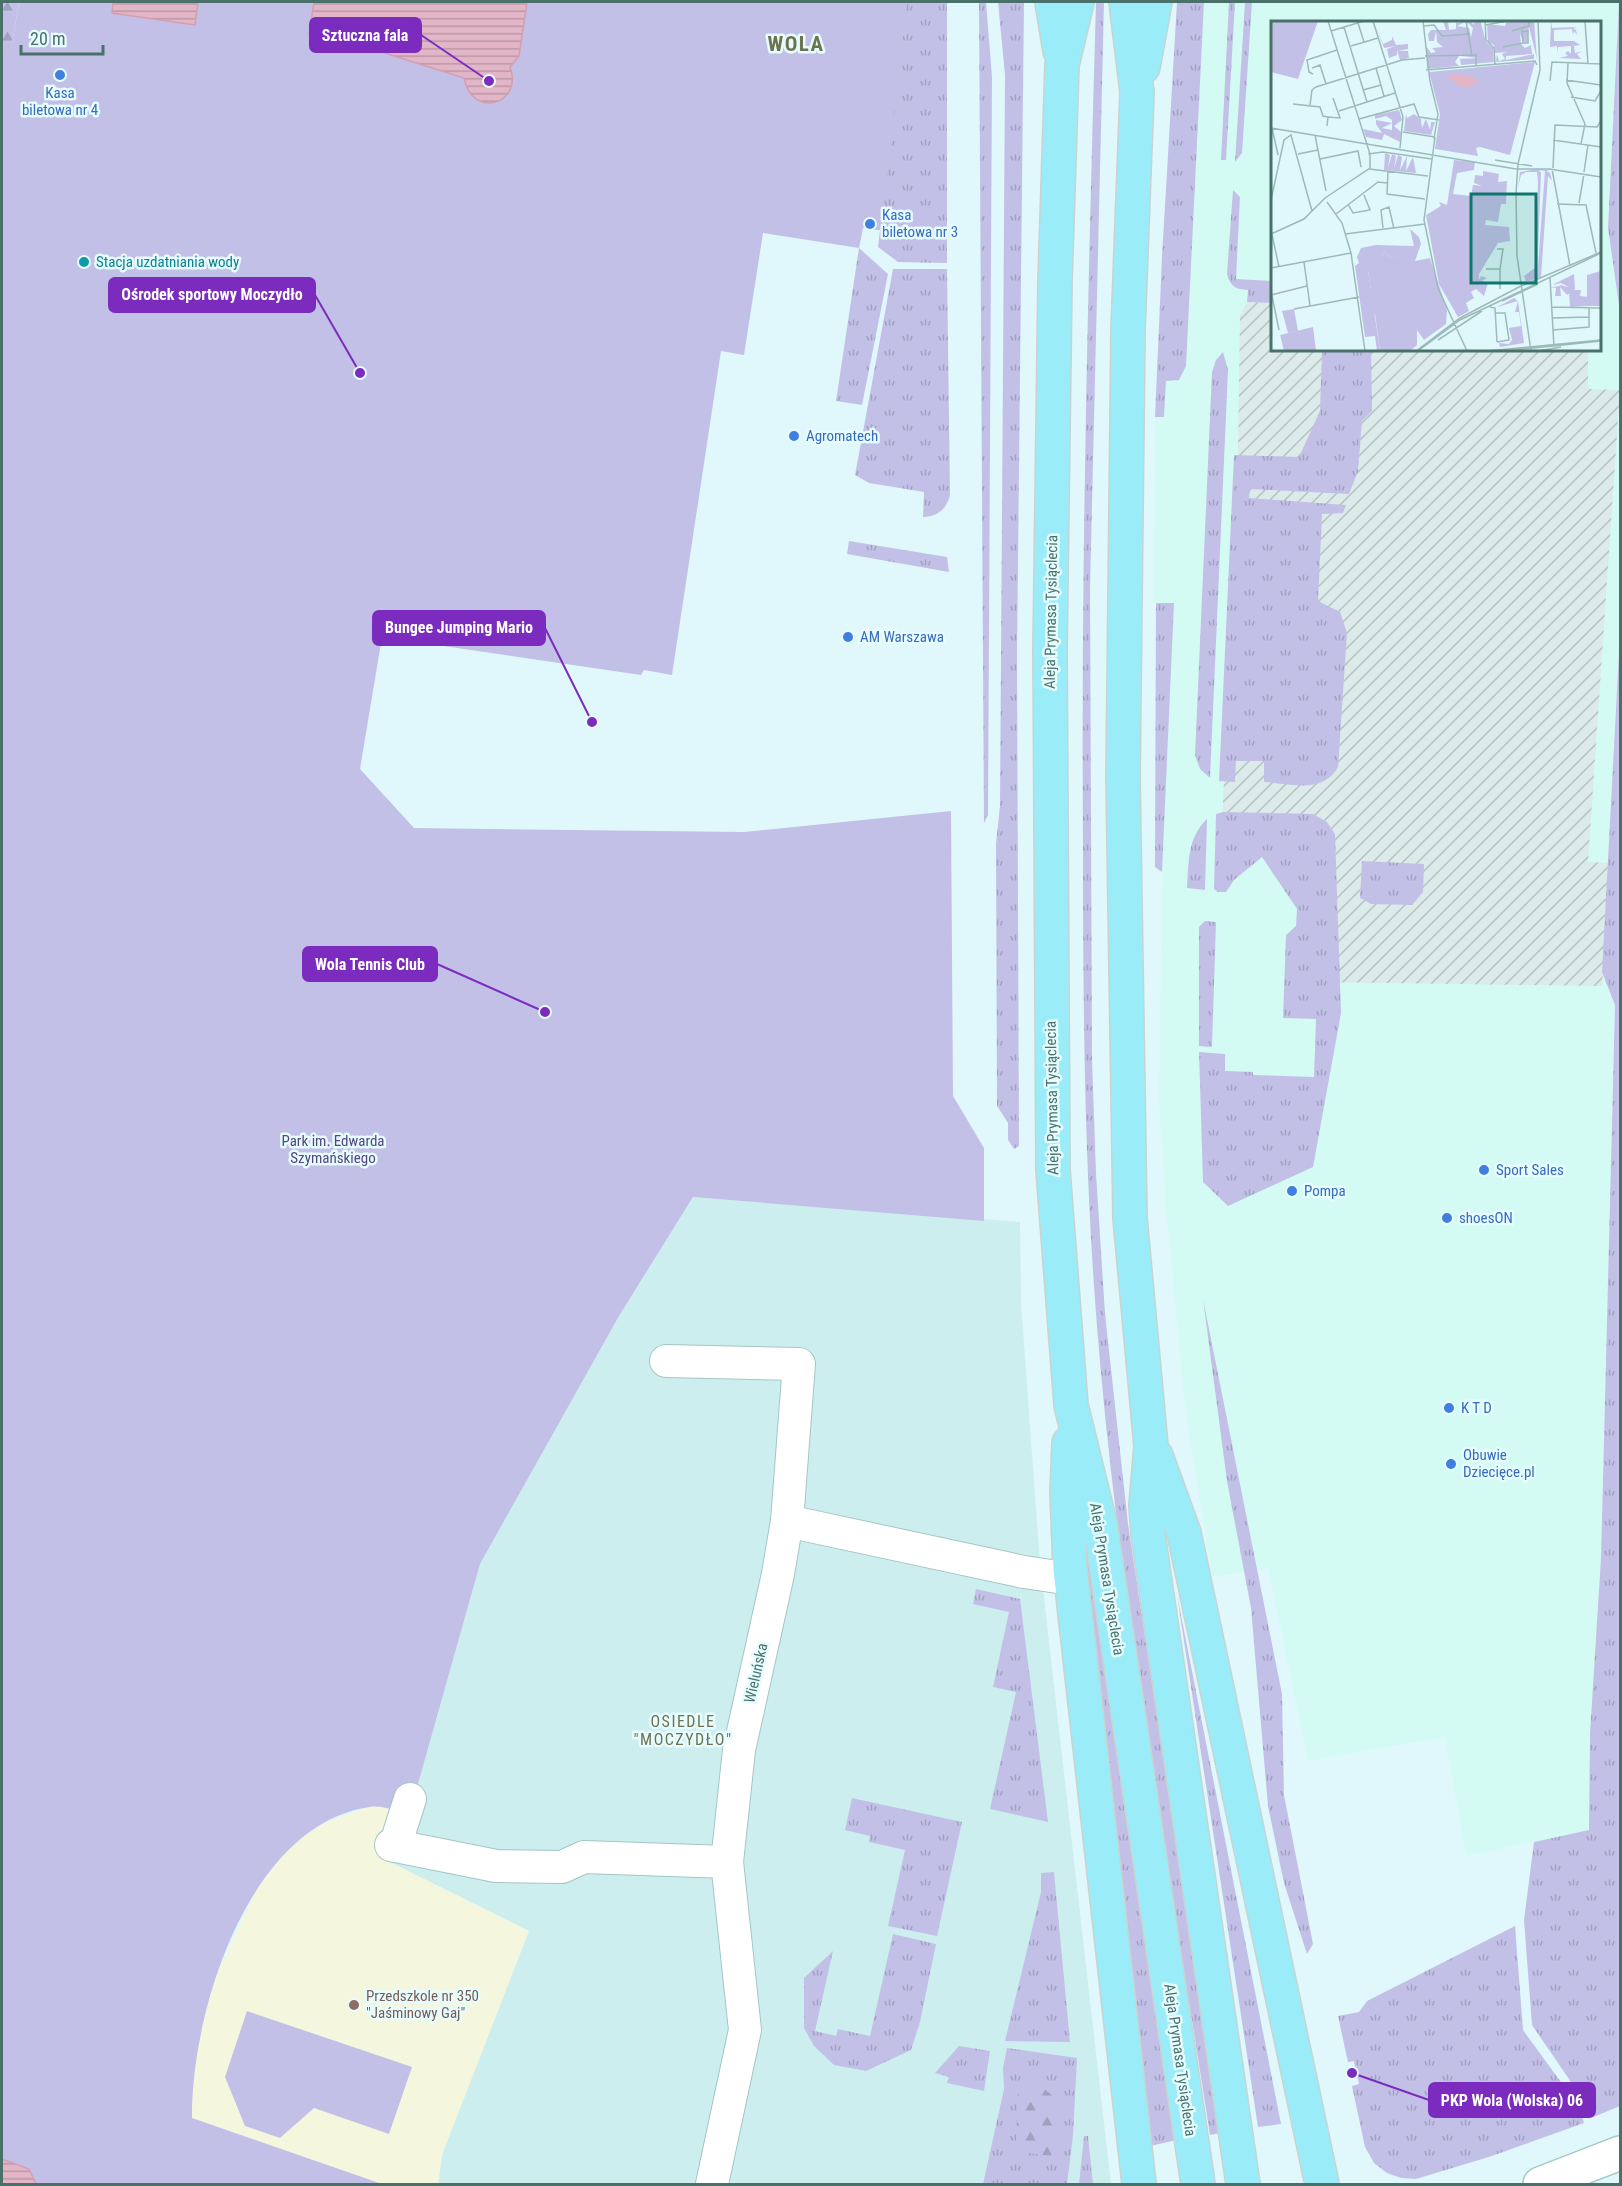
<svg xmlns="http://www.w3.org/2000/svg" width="1622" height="2186" viewBox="0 0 1622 2186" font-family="'Roboto Condensed',sans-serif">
<defs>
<pattern id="industrial-furrows" width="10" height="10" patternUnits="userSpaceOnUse" patternTransform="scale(1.5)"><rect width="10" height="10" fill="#dceae9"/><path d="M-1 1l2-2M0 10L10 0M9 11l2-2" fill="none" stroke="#b4c2c1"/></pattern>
<pattern id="grass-tufts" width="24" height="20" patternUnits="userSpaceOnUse" patternTransform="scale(1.5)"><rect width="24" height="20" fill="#c3c0e7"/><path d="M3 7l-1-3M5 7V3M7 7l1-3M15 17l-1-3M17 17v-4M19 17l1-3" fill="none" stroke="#a0a0bf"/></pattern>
<pattern id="forest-firs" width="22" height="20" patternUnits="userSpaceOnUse" patternTransform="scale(1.5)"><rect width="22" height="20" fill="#c3c0e7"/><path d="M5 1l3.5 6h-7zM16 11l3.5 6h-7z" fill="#a0a0bf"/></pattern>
<pattern id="water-rules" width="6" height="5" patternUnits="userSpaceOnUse" patternTransform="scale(1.5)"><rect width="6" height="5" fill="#e3b6c7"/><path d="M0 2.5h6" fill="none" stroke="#ba98a6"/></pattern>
</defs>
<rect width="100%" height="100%" fill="#e0f8fb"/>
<!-- residential -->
<polygon fill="#cdeeef" points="693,1197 1020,1222 1021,1303 1040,1563 1111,2184 438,2184 442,2155 386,1860 416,1791 480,1564 619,1316"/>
<!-- commercial -->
<path fill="#d4fbf3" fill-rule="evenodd" d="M1204,2H1619L1608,228L1620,312V634L1602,972L1615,1005L1601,1558L1590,1733L1589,1830L1466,1856L1445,1737L1308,1761L1268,1568L1212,1577L1185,1407L1166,1208L1159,1104L1162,872L1174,604L1153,603L1155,417H1164L1166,381L1196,169ZM1272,22H1600V350H1272Z"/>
<!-- industrial -->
<polygon fill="url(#industrial-furrows)" points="1247,302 1272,303 1272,350 1588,350 1588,389 1620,390 1588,862 1608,863 1602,986 1317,982 1320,848 1221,848 1238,454 1240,315"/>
<!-- education -->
<polygon fill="#f4f7dd" points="371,1806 402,1811 386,1860 529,1931 442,2155 438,2184 382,2184 192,2118 191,2088 201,2032 215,1978 258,1886 272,1865 303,1836 329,1821"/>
<!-- grass -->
<g fill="url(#grass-tufts)">
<polygon points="597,2 947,2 947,263 898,262 878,247 880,230 863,228"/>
<polygon points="979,2 986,2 992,77 988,815 984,823"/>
<polygon points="998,2 1024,2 1017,653 1019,1146 1014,1149 1008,1140 1008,1123 997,1106 996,844 1000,806 1005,75"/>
<path d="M1096,2H1104L1090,588L1092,1060L1096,1173L1105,1314L1128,1524L1220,2133L1210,2135C1168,1862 1117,1589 1096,1314C1084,1157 1083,999 1083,841C1081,561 1088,281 1096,2Z"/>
<polygon points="1177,2 1204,2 1186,366 1179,380 1166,381 1164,417 1155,417 1162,257"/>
<polygon points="1229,2 1235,2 1226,160 1221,160"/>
<polygon points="1245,2 1252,2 1242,153 1235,162"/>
<polygon points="1619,2 1620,2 1620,312 1608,228"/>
<path d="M1233,190L1240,197L1236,279L1272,281V303L1247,302L1248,290C1235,289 1231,287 1227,274Z"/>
<polygon points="859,248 888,274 862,405 836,401"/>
<path d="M893,269H947L950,495C946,510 938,516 923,517L924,492L869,483L855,475Z"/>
<path d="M1322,350H1371L1372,411L1362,421L1358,471L1349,494L1250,489L1249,498L1346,505L1343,513L1322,514L1318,601L1340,612L1347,633L1338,767C1323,794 1290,784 1264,782V761H1236L1235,782L1219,781L1234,455L1299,457L1320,411Z"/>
<polygon points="1223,352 1228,370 1210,778 1200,769 1195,755 1212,372 1216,360"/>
<polygon points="849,541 947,557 949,572 847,554"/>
<polygon points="1156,603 1174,603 1162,872 1155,867"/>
<polygon points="1620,634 1620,2106 1591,2118 1586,2104 1532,2025 1524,1920 1534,1842 1589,1830 1590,1734 1601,1558 1615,1005 1602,972"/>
<polygon points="1223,812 1313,814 1327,822 1335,834 1341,1013 1313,1167 1228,1206 1203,1182 1199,1052 1225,1054 1225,1071 1253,1072 1253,1075 1314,1077 1316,1019 1283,1018 1286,935 1296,926 1297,909 1262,857 1234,880 1226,892 1218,892 1214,889 1216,814"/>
<path d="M1207,819L1205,890L1187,888C1189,862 1187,838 1207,819Z"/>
<polygon points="1362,861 1424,864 1423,892 1412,905 1371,904 1360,898"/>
<polygon points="1205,921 1216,922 1212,1047 1199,1046 1199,927"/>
<polygon points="1203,1299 1282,1694 1284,1795 1313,1944 1307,1954 1284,1883 1268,1806 1251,1608 1227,1481"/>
<polygon points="1085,1534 1177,2140 1150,2146 1083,1538"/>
<polygon points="976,1589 1020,1599 1048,1822 990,1809 1016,1692 993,1687 1009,1612 973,1604"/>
<polygon points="1177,1595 1281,2124 1258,2127"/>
<polygon points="852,1798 962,1822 937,1936 888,1926 905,1850 869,1842 870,1836 845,1830"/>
<polygon points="1054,1872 1070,2042 1005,2041 1041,1892 1041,1873"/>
<polygon points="1515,1926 1523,2030 1579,2107 1584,2123 1492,2156 1416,2179 1401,2178 1387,2173 1374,2163 1365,2147 1352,2086 1359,2084 1354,2061 1348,2062 1338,2016 1359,2012 1367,2001"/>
<polygon points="893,1934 936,1944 920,2022 911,2050 866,2071 834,2065 814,2046 804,2028 804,1978 833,1951 815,2031 836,2036 838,2029 870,2036"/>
<polygon points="959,2046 990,2051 984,2091 947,2083 949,2077 935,2073"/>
<polygon points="1007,2048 1077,2058 1073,2136 1067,2184 983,2184 1004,2089 1003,2068"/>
<polygon points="1084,2136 1088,2136 1093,2184 1079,2184"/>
</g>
<!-- forest -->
<g fill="url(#forest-firs)">
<polygon points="2,2 19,2 11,51 2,49"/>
<polygon points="1040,2086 1057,2099 1060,2137 1051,2156 1023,2152 1016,2140 1018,2089"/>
</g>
<!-- park -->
<g fill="#c3c0e7">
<path d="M19,2H907L880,230L863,228L859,248L763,233L744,355L721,351L672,675L644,670L641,675L382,637L360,769L414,828L744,832L951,811L953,1096L984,1148V1221L693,1197L619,1316L480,1564L416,1791L402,1811C392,1810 380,1805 370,1807C248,1824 191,2013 192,2118L382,2184H2V49L11,50Z"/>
<polygon points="247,2011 412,2067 389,2134 314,2108 280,2138 245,2126 225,2077"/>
</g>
<!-- water -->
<g fill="url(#water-rules)" stroke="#d59db1" stroke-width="1.5">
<polygon points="113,2 198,2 195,25 112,13"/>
<path d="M314,2H527L519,56L510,67C524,104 472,120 464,78L350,42L309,35Z"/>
<polygon points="2,2159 29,2169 36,2184 2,2184"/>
</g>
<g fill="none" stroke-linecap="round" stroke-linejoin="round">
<!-- minor casing -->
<g stroke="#a3c6c4" stroke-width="34">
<g id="minor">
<polyline points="666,1361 799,1364 787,1521 778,1574 739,1750 727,1862"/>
<polyline points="787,1521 1024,1572 1071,1579"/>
<polyline points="391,1845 496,1866 562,1867 584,1857 727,1862 745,2030 712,2184"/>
<polyline points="395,1846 410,1799"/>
</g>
</g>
<!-- secondary casing -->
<g stroke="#a1c9c6" stroke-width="36">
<polyline id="secondary" points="1540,2184 1620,2153"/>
</g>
<!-- primary casing -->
<g stroke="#c8d4d2" stroke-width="36">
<g id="primary">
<polyline points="1052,2 1060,51"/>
<polyline points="1077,2 1062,65 1055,281 1050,649 1053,1170 1071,1405 1100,1523 1198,2184"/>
<polyline points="1126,2 1137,92 1128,331 1123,778 1130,1218 1151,1446 1146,1505 1148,1534 1243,2184"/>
<polyline points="1143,67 1155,2"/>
<polyline points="1069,1443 1067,1492 1070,1569 1139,2184"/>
<polyline points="1156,1456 1184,1533 1322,2184"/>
</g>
</g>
<!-- minor -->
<use href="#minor" stroke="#fff" stroke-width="32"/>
<!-- secondary -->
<use href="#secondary" stroke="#fff" stroke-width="33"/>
<!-- primary -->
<use href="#primary" stroke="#9aedf8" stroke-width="33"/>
</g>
<!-- markers -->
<g fill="#3f7fe0" stroke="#e6fcfe" stroke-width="2">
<circle cx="60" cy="75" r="6"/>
<circle cx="870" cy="224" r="6"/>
<circle cx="794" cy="436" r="6"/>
<circle cx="848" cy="637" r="6"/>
<circle cx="1484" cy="1170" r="6"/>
<circle cx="1292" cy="1191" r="6"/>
<circle cx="1447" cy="1218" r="6"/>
<circle cx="1449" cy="1408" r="6"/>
<circle cx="1451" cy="1464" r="6"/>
</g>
<circle fill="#0f9aa8" stroke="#e6fcfe" stroke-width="2" cx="84" cy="262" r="6"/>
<circle fill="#8d6e63" stroke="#e6fcfe" stroke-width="2" cx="354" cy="2005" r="6"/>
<g text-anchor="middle" stroke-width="5" stroke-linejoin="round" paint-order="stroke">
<!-- shop labels -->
<g font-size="15" fill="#366cbe" stroke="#e6fcfe" text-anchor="start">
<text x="60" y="98" text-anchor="middle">Kasa<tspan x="60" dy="17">biletowa nr 4</tspan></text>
<text x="882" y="220">Kasa<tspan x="882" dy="17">biletowa nr 3</tspan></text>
<text x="806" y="441">Agromatech</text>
<text x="860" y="642">AM Warszawa</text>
<text x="1496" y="1175">Sport Sales</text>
<text x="1304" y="1196">Pompa</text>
<text x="1459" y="1223">shoesON</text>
<text x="1461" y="1413">K T D</text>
<text x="1463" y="1460">Obuwie<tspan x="1463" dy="17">Dziecięce.pl</tspan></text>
</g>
<!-- culture labels -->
<g font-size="15" fill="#0d838f" stroke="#e6fcfe" text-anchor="start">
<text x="96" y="267">Stacja uzdatniania wody</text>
</g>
<!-- street labels -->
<g font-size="15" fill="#49716a" stroke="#e6fcfe">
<text transform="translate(1051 612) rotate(-89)" y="5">Aleja Prymasa Tysiąclecia</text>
<text transform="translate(1052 1098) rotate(-91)" y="5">Aleja Prymasa Tysiąclecia</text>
<text transform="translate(1107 1579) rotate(81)" y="5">Aleja Prymasa Tysiąclecia</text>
<text transform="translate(756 1673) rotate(-77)" y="5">Wieluńska</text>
<text transform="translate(1180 2060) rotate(82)" y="5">Aleja Prymasa Tysiąclecia</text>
</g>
<!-- park labels -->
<g font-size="15" fill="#524781" stroke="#e6fcfe">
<text x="333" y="1146">Park im. Edwarda<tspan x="333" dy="17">Szymańskiego</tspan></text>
</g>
<!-- education labels -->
<g font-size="15" fill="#785e54" stroke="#e6fcfe" text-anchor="start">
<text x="366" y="2001">Przedszkole nr 350<tspan x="366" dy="17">"Jaśminowy Gaj"</tspan></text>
</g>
<!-- neighbourhood labels -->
<g font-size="16" letter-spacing="1.5" fill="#6e734f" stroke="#e6fcfe">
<text x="683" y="1727">OSIEDLE<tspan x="683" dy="18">"MOCZYDŁO"</tspan></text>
</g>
<!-- district labels -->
<g font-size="21" font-weight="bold" letter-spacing="1.5" fill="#6e734f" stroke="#e6fcfe">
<text x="796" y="51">WOLA</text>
</g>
</g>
<!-- overview -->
<g transform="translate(1271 21)">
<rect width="330" height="330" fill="#e0f8fb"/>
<path d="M103,0L112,23L121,19V15L125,24L137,23V28L127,30H137L138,37L129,39L126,29V34L118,37L116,28L124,25L113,27ZM172,0H177L178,9L185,8V2L194,1L186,5L198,7L200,16L202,7L195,0H201L202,4L204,0H213L210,2L215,21L222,27L223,41L190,44L189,38L208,37L190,35V32L184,41L188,45L156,48L155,25L160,32L165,31L161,27L172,26L166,21L165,10L163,20H158L157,13L160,9H175ZM236,0H263L266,38L258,6L256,21L253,22L249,13L250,23L254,27L260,24L261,33L235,35V39L263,33V38L225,41L226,33L228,40L234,38L231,33L236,31L224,32L223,24L217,21L216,3L234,5ZM280,0L281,7L306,6L302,7L305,9L306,14L303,10L302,14L301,8L283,9V20H303L309,24L303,25L304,32L312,30L306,33L310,38L288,37L297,35L294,32L297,30L300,33V25L287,26L286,32V25L279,26ZM128,89L131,99L123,105L130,111L129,121L113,113L111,119L95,116L89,100L92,108L111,112L105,103V99L121,102L111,107L121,109V99L115,95L104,98V94ZM135,93L136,97L143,93L150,98L151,107L155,98L159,109L160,101H164L160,114L133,110ZM114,132L119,134L117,147L121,133L125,135L123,148L127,134L131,136L129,149L136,135L135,150L142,136L145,152L113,149ZM279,149L275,150L279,152L281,160L277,155L270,256L255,261L253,255L264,247L267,161L266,151H255L250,154L247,166L249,151L266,148ZM268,149L274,150L266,258L270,152ZM330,250V285H316V254ZM303,253L304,268L296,274L289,266L290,275H284L285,267H280L291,264L292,265L298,266L290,262L281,264ZM243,277L247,280L253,322L229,326L228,322L238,323L241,319L238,307L250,305L248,291H244L247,280L226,286ZM23,288L27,310L17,312L11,290Z" fill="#c3c0e7" fill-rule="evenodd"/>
<path d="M106,235L141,246L150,266L146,309L142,286L97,249L109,330H106L104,315L94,316L84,245L88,242L86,236Z" fill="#c3c0e7"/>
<path d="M113,230L119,237L139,231L146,309V324L139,330H109L104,293L95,283V273L100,270L97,249L88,239H110ZM42,306L45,329L13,330L9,314Z" fill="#c3c0e7"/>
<path d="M264,41L239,134L209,126L205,127L207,135L164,128L169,93L158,51ZM183,139L204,141L203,149L186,152L182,173L200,175L202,164L211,165L203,162L204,154L212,155V150L228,153L227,161L236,160L235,183H230L227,201L215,199L214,204L238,206L239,220L227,222L208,253V259L210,255L216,257L211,260L217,262L213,275L205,268L200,271L203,277L195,282L198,290L187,296L168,263L155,194L170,185L168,181L176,184ZM139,208L148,216L150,223L144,240L159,237L176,289L175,303L153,319L146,309L142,286L145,273L137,264L134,243L139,239V232L119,237L113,230L110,239H88L86,236L90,227L105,224L143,225ZM298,269H310L309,275L317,276L316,285L299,286Z" fill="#c3c0e7"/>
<path d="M0,0H47L27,58L0,51Z" fill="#c3c0e7"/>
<path d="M184,53L203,56L207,63L193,67L175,56Z" fill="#e3b6c7"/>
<path fill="none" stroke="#9bbab8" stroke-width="1.5" d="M102,0L132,96L129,127M152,0L159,61M195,0L201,35M214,0L215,19L223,27L224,43M314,0L317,43M87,2L93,21M214,4L237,0M152,5L163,4L171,15L199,13M73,6L96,81M251,9L252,22H257V10L251,11M60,10L93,0M241,10L258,5V0M80,25L107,17M232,26L252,22M154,35L205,34V45M297,42L296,62L314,103L310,123M41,47L49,44L55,63M105,47L113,75M155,49L264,40L266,44M42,53L38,51L36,39L66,29M295,59L330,64M159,60L167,93L163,118M279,60L281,41L330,43M92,69L110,64M300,76L324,80L330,70M22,83L49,86L52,95L57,96L56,105M39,84L41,69L45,66L131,39L154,37M68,90L124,72M57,96L69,97L62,77M88,98L143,83L148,96L168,99M0,107L245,148H278L330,156M1,107L7,134M132,111L164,116M44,114L55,170M164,116L153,199L167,267L196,330M282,119L330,126M27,133L47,129M97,133L112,131L161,138M49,138L87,130L90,146M224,139L261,145M282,147L284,104L326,106L330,100M98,148L157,155M281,148L299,245M117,150L116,173L154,178M313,151L317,124M0,179L13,119L20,114L41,190M56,181L71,202L80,232L94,330M308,182L313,153M77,183L82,192L99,189L93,174M286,183L315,184L325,232M65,193L107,161L116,162M112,207L110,189L118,186L123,208M0,209L8,246M0,213L33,198L54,177L99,147V133L57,0M74,213L154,203M226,228H232L229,248M33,241L39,285M0,247L80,232M215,248H229V268M279,257L283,326M0,270L8,309M0,274L36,265M231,280L267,263M219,286L224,287L226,321M280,286L330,287M23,288L88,276M224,292H234L238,319L226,321M281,297L318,296M282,309L318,306V286M167,319L211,290M145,330L189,297L248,266L330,231M147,330L189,299L330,232M216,330L330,319M233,330L330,320M260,330L246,235L245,172L247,143L269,49L267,0M267,330L290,326"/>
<path fill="#0f766e" fill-opacity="0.15" stroke="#0f766e" stroke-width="3" d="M200,173H265V262H200Z"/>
<rect width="330" height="330" fill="none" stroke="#49716a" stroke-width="3"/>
</g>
<!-- callouts -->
<path fill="none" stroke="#7b2cbf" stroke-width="2" d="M489 81L421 35M360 373L315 295M592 722L545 628M545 1012L437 964M1352 2073L1429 2100"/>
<g fill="#7b2cbf" stroke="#e6fcfe" stroke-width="2">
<circle cx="489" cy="81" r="6"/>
<circle cx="360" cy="373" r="6"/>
<circle cx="592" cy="722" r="6"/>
<circle cx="545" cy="1012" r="6"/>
<circle cx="1352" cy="2073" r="6"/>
</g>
<g fill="#7b2cbf" stroke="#7b2cbf" stroke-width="2">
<rect x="310" y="18" width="111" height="34" rx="6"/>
<rect x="109" y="278" width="206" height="34" rx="6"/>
<rect x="373" y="611" width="172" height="34" rx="6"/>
<rect x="303" y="947" width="134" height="34" rx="6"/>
<rect x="1429" y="2083" width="166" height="34" rx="6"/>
</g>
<g font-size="16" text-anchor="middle" font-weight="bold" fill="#fff">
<text x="365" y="41">Sztuczna fala</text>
<text x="212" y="300">Ośrodek sportowy Moczydło</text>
<text x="459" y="633">Bungee Jumping Mario</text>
<text x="370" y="970">Wola Tennis Club</text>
<text x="1512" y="2106">PKP Wola (Wolska) 06</text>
</g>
<!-- border -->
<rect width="1622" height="2186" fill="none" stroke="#49716a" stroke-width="6"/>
<!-- scale -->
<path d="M21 45v9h82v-9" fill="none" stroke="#49716a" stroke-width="3"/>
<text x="30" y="45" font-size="18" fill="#49716a" stroke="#e6fcfe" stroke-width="4.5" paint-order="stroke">20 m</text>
</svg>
